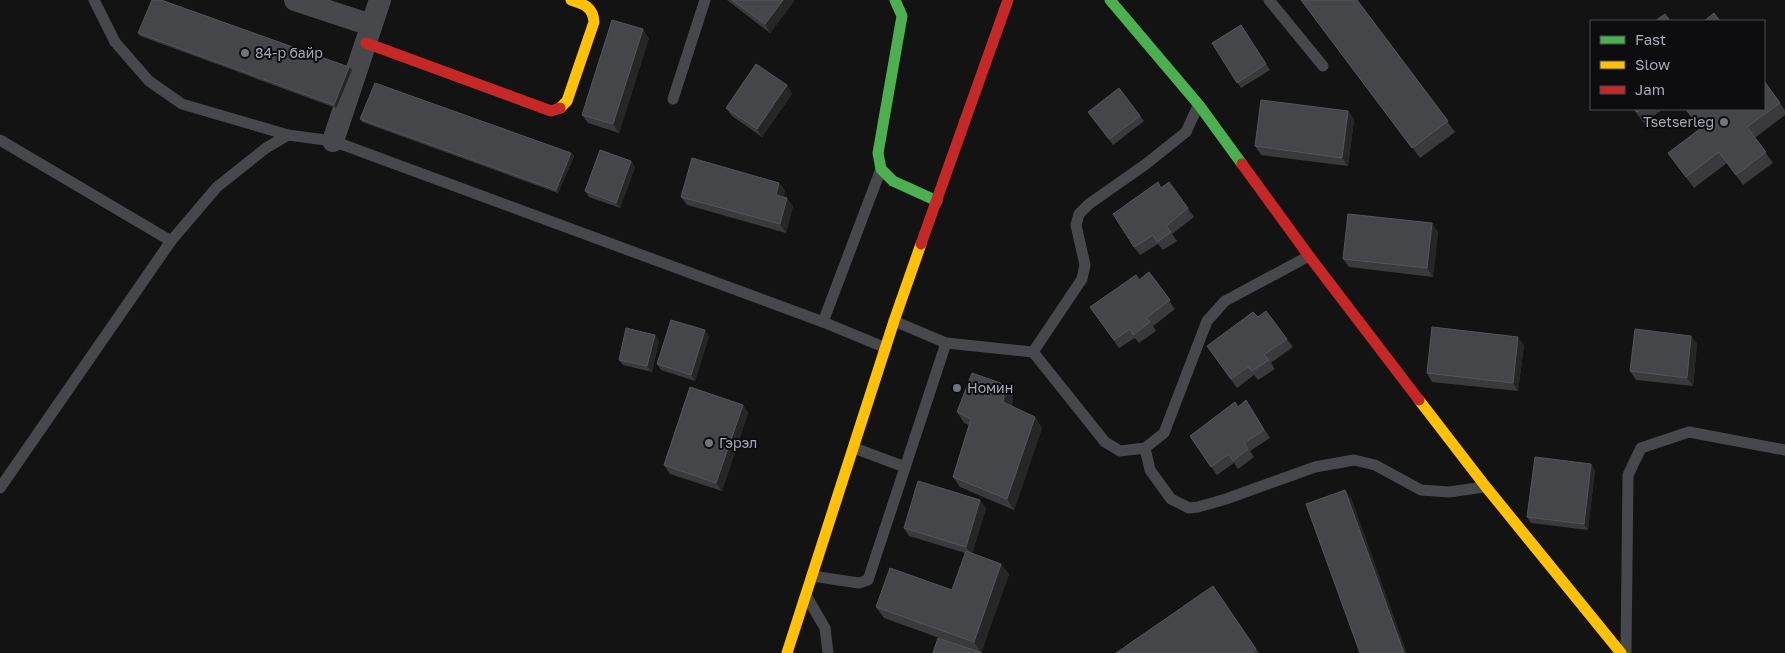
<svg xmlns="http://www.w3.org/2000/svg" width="1785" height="653" viewBox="0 0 1785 653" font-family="'Golos Text',sans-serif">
<rect width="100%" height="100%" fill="#131313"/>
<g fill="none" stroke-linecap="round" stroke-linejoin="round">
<!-- lane -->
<g stroke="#47484c" stroke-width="11">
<polyline points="94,0 115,42 149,81 182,104 288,135"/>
<polyline points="1269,0 1323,66"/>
<polyline points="673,99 705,0"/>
<polyline points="0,140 171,241 217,187 266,148 288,135 333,141 823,322 886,348"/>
<polyline points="894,321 946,343 1033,352 1082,279 1085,265 1076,225 1079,214 1089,204 1146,164 1186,132 1198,106"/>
<polyline points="823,322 881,169"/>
<polyline points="1033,352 1105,442 1120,451 1145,448 1164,433 1207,321 1225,301 1309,256"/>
<polyline points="854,448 905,467"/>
<polyline points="1145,448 1150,470 1171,499 1189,508 1198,507 1226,499 1315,467 1354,460 1375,465 1421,490 1449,492 1484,487"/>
<polyline points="0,488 171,241"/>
<polyline points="812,576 859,583 868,580 946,343"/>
<polyline points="807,597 825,628 828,653"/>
<polyline points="1626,651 1628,475 1641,448 1689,432 1785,450"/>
</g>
<!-- street -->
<g stroke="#47484c" stroke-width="22">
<polyline points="295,0 371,25"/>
<polyline points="333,141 380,0"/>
</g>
<!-- fast -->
<g stroke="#4caf50" stroke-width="11">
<polyline points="895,0 902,16 878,153 881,169 893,181 937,201"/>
<polyline points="1110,0 1199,105 1242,164"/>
</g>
<!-- slow -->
<g stroke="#ffc107" stroke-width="11">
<path d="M560,108L567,101L594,22C593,7 584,4 571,0"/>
<polyline points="1419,400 1486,487 1621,653"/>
<polyline points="787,653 894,321 921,244"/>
</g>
<!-- jam -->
<g stroke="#c62828" stroke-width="11">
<polyline points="366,43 551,111 560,108"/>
<polyline points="1242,164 1309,256 1419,400"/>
<polyline points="921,244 1008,0"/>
</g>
</g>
<!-- wall -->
<g fill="#3a3a3d">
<polygon points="727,0 794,0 794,1 770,33"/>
<polygon points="1301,0 1357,0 1455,132 1420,158"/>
<polygon points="1241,25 1270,70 1241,88 1212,43"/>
<polygon points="138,33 352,70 336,108 140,36"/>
<polygon points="649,38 619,133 588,123 582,115"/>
<polygon points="1764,81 1785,110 1785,115 1755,138 1773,163 1743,185 1727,163 1694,188 1668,153 1700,129 1685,109 1764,109"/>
<polygon points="787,85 792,94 762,137 732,116 726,108"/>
<polygon points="1119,88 1144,121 1113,145 1092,117"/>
<polygon points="1633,109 1663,109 1644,123"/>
<polygon points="1348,111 1354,120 1348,166 1261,155 1255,146"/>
<polygon points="360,119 571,153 574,156 558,193 362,122"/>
<polygon points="631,161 635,167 620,208 589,197 585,191"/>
<polygon points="1169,182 1194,217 1172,234 1177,241 1163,250 1158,244 1140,255 1134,247 1161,187"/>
<polygon points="779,183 785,191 784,197 793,206 786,233 687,205 681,197"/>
<polygon points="1438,232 1433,277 1349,267 1343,259"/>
<polygon points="1149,272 1175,309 1153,326 1156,331 1139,343 1135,338 1119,348 1090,307 1140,280"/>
<polygon points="1258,317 1287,339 1293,347 1271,363 1275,369 1258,380 1254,375 1237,388 1207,346"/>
<polygon points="709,336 695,381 661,370 657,364"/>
<polygon points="1691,336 1697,344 1693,386 1636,380 1630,371"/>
<polygon points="659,341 652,372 623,365 619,360"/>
<polygon points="1524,345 1518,391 1432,382 1427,373"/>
<polygon points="1006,385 1013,396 1012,406 1035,417 1042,428 1014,510 960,487 953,477 969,425 964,423 957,412"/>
<polygon points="1246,400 1270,438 1250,451 1254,457 1238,469 1234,463 1217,475 1190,436 1238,407"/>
<polygon points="743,405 748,413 722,491 670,474 664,465"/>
<polygon points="1595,470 1588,530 1531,523 1527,517"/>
<polygon points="986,508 972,553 1009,574 981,653 884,618 876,607 952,590 965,553 909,536 904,528"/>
<polygon points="1213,586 1259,653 1116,653"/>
</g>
<!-- shaded-wall -->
<g fill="#262627">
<polygon points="783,0 794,0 794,1 770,33 765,24"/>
<polygon points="643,29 649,38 619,133 613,124"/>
<polygon points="349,67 352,70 336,108 334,105"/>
<polygon points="787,85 792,94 762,137 757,129"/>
<polygon points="1348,111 1354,120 1348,166 1342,158"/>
<polygon points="571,153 574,156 558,193 556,190"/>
<polygon points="631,161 635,167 620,208 616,203"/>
<polygon points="779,183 785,191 782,203 776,195"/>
<polygon points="787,198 793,206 786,233 780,224"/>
<polygon points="1432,223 1438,232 1433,277 1427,268"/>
<polygon points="705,330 709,336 695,381 691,375"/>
<polygon points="655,335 659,341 652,372 647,366"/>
<polygon points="1691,336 1697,344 1693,386 1687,378"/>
<polygon points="1518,337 1524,345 1518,391 1513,383"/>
<polygon points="1006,385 1013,396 1011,413 1003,402"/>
<polygon points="743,405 748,413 722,491 716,483"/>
<polygon points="1035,417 1042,428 1014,510 1007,499"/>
<polygon points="1591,464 1595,470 1588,530 1584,524"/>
<polygon points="1345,490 1352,500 1407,653 1404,653"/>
<polygon points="980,500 986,508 972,555 966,547"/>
<polygon points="1001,564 1009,574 981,653 974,642"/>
</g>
<!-- building -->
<g fill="#45464a" stroke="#54565b">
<polygon points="152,0 161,0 349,67 334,105 138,33"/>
<polygon points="732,0 783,0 765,24"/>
<polygon points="1301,0 1357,0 1448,121 1412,148"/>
<polygon points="1714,13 1720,21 1704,21"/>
<polygon points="1665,14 1670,21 1655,21"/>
<polygon points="612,20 643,29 613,124 582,115"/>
<polygon points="1241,25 1266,64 1237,83 1212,43"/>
<polygon points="756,64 787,85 757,129 726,108"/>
<polygon points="1764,81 1780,103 1747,127 1766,152 1736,175 1719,152 1686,177 1668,153 1701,128 1686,109 1764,109"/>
<polygon points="375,83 571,153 556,190 360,119"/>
<polygon points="1119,88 1140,116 1109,139 1088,112"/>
<polygon points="1261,100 1348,111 1342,158 1255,146"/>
<polygon points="1634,109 1642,109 1637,112"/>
<polygon points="600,150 631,161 616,203 585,191"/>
<polygon points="692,158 779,183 776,195 787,198 780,224 681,197"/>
<polygon points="1158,182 1161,188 1169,182 1188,208 1166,226 1171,232 1157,242 1153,235 1134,247 1113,214"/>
<polygon points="1348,214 1432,223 1427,268 1343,259"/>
<polygon points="1149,272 1170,300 1146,318 1150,322 1133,335 1130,329 1114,340 1090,307 1136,275 1139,280"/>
<polygon points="1266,311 1287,339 1264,355 1269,360 1252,371 1248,367 1231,379 1207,346 1253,312 1258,317"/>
<polygon points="671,320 705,330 691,375 657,364"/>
<polygon points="1432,327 1518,337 1513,383 1427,373"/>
<polygon points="626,328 655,335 647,366 619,360"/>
<polygon points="1635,329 1691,336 1687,378 1630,371"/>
<polygon points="972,373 1006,385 1003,402 1035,417 1007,499 953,477 971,419 957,412"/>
<polygon points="690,387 743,405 716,483 664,465"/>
<polygon points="1246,400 1264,430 1244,443 1248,449 1233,461 1229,454 1211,467 1190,436 1235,402 1238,407"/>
<polygon points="1535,457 1591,464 1584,524 1527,517"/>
<polygon points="918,481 980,500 966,547 904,528"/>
<polygon points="1345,490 1404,653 1360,653 1306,504"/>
<polygon points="966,551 1001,564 974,642 876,607 890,568 952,590"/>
<polygon points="1213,586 1256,649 1251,653 1116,653"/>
<polygon points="938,638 982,653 933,653"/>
</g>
<!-- markers -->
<g fill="#71757c" stroke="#0d0d0f" stroke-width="2">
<circle cx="245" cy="53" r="5"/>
<circle cx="1724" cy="122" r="5"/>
<circle cx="957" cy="388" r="5"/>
<circle cx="709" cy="443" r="5"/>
</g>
<g text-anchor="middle" stroke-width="4" stroke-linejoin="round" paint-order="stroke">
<!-- poi labels -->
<g font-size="14" fill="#a3aab5" stroke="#0d0d0f" text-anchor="start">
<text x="255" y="58">84-р байр</text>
<text x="1714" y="127" text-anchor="end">Tsetserleg</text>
<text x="967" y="393">Номин</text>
<text x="719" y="448">Гэрэл</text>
</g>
</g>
<!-- legend -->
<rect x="1590" y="20" width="175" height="90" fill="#0d0d0f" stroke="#494c51"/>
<rect x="1600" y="36" width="25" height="8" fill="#4caf50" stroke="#494c51"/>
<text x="1635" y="45" font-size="15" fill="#a3aab5">Fast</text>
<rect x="1600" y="61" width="25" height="8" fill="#ffc107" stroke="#494c51"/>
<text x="1635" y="70" font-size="15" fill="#a3aab5">Slow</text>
<rect x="1600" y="86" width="25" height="8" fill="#c62828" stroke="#494c51"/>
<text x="1635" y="95" font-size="15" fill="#a3aab5">Jam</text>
</svg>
